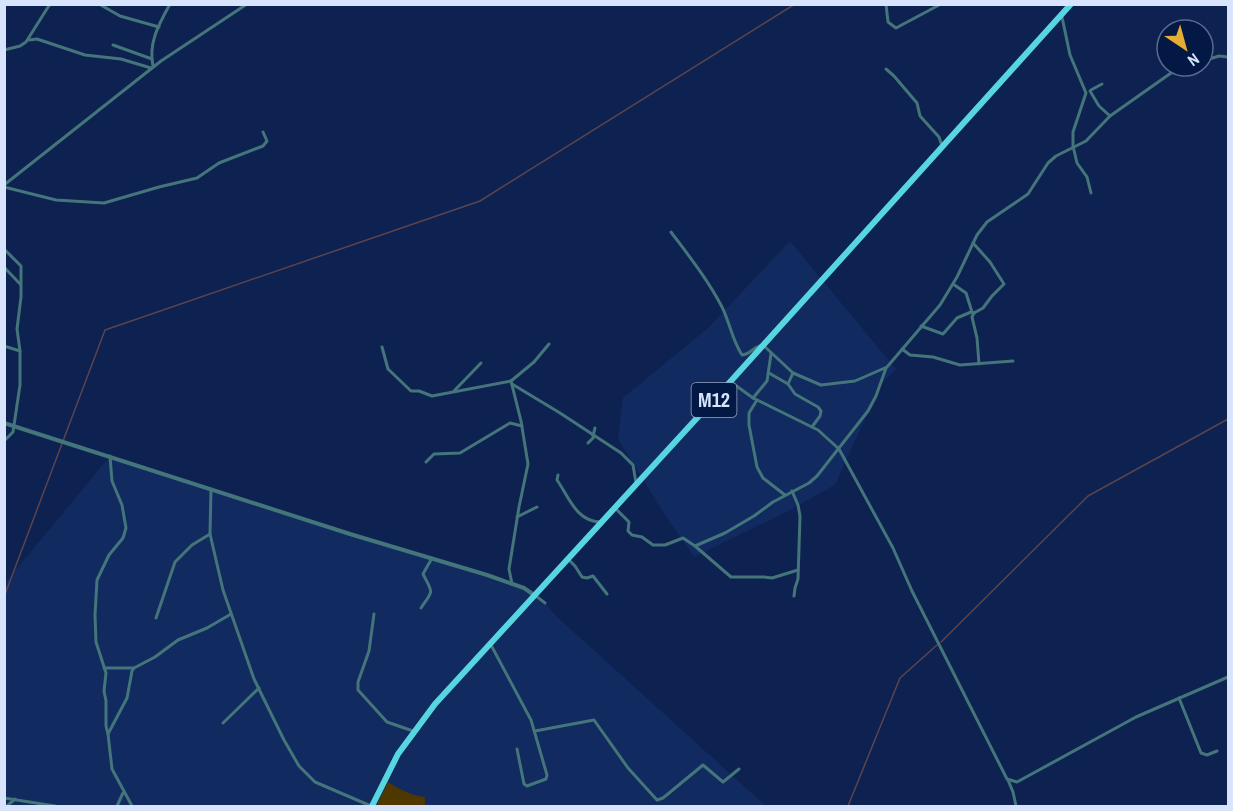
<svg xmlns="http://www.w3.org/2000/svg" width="1233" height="811" viewBox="0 0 1233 811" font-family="'Archivo Narrow',sans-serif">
<rect width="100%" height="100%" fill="#0d2251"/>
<!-- built -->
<g fill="#112a5f">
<polygon points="790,241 896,369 881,384 835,485 790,510 694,557 661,509 618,439 623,398 708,328"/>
<polygon points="110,456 529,591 543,605 545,603 555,615 766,806 5,806 5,583"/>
</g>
<!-- green -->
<path fill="#4f3700" d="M388,782C398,789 413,796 425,797V806H376Z"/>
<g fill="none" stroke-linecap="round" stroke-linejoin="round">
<!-- stream -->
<g stroke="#5c444d" stroke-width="1.5">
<polyline points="4,597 105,330 480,201 795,4"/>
<polyline points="941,642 1088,496 1228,419"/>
<polyline points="848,806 900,678 937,645"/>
</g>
<!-- minor -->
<g stroke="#44757a" stroke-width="3">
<polyline points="99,4 120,16 159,27"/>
<polyline points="886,4 888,22 896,28 941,4"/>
<polyline points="1062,17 1070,55 1086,93 1073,132 1073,146 1077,163 1087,177 1091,193"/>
<polyline points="29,40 37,39 85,55 121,59 151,68"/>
<polyline points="113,45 152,59"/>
<polyline points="4,50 20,46 26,42 50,4"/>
<polyline points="1203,61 1219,56 1228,57"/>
<path d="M153,66C148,43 159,24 170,4"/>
<polyline points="886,69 894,76 917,103 920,116 939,137 942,146"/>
<polyline points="1091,90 1102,84"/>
<polyline points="1090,91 1099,106 1110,116"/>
<polyline points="4,185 161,61 247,4"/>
<polyline points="4,187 56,200 104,203 159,187 197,178 219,163 263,146 267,141 263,132"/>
<path d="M671,232C689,256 708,280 722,307C730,323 732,340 742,355C750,355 754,346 763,345L793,373L821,385L855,381L887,367L940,305L957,277L977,235L987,222L1028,194L1048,163L1056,156L1086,141L1110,116L1171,73L1188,66"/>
<polyline points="973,243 990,262 1004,284 992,296 983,308 974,313 972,317 977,338 979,364"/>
<polyline points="4,249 21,266 21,297 17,329 20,351 20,385 13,432 4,441"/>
<polyline points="4,267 20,284"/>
<polyline points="953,284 966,293 972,312"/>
<polyline points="921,326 943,334 957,318 971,312 974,313"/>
<polyline points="4,346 20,351"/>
<polyline points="382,347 388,369 411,391 419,391 432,396 511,381"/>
<polyline points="902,349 910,355 933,357 960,365 1013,361"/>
<polyline points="769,373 788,384"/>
<polyline points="793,373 788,384 795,394 818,407 821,411 820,416 812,427"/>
<polyline points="731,382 753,398 818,430 839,449 893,548 912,591 1007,779 1017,782 1136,717 1228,677"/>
<polyline points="512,384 560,413 621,453 633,465 636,483"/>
<polyline points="454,391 481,363"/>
<polyline points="753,398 767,381 771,354"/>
<polyline points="757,400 749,413 749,425 757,467 763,478 785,495"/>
<polyline points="593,436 595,428"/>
<polyline points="588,443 594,437"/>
<polyline points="426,462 434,454 460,453 510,423 522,426"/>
<path d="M558,475L557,480C569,497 576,521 600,522"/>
<polyline points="211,489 210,534 223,590 254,679 284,740 299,766 315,782 371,806"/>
<polyline points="792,491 798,505 800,516 798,579 795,588 794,596"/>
<polyline points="615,508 629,522 628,531 632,535 642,537 653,545 665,545 683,538 695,546 731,577 764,577 772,578 798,570"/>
<polyline points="517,517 537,507"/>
<polyline points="695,546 725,533 754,516 773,502 809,483 817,476 868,411 876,396 886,368"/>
<polyline points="568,559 575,566 582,577 587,578 593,576 607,594"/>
<polyline points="512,584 509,569 519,507 528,464 521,421 511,381 534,362 549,344"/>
<polyline points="536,596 545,603"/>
<path d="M421,608C434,589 433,594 423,574L432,558"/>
<polyline points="374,614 369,651 358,682 358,690 387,722 413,731"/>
<polyline points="156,618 175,562 192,545 210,534"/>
<polyline points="491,645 531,720 547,775 546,779 527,786 524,784 517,749"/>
<polyline points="104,668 134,668"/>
<polyline points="1179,698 1201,753 1207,755 1217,751"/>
<polyline points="223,723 259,688"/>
<polyline points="535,731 594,720 628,768 657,800 663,798 703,765 723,782 739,769"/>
<polyline points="108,734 106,726 106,701 104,691 106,673 96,642 95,615 97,580 109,555 123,538 126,528 122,505 112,481 110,456"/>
<polyline points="1008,780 1013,792 1016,806"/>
<polyline points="4,798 55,806"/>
<polyline points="7,806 15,799"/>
<polyline points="117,806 123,793"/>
<polyline points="132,806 112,769 108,734 127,698 132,671 134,668 155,657 178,640 207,628 231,614"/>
</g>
<!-- tertiary -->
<polyline stroke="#44757a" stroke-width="4" points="4,423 350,534 487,575 524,588 534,595"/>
<!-- trunk -->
<polyline stroke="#57d5e0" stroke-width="6" points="372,806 398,754 435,704 730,382 1071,4"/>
</g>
<g text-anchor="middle" stroke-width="4.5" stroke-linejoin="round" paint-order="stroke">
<!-- shield labels -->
<rect fill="#041845" stroke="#98a7c5" stroke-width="1.5" x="691.5" y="383" width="45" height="34" rx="4.5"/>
<g font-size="20" font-weight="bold" fill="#d7e4fc">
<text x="714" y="407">M12</text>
</g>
</g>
<!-- border -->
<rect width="1233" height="811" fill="none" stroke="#d7e4fc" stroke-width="12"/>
<!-- north arrow -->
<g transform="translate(1185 48) rotate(144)"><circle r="28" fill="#041845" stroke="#586a8e" stroke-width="1.5"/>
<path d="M0-4.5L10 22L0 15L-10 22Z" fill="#e4ae35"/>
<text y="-9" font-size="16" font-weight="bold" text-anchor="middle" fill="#d7e4fc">N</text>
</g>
</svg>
